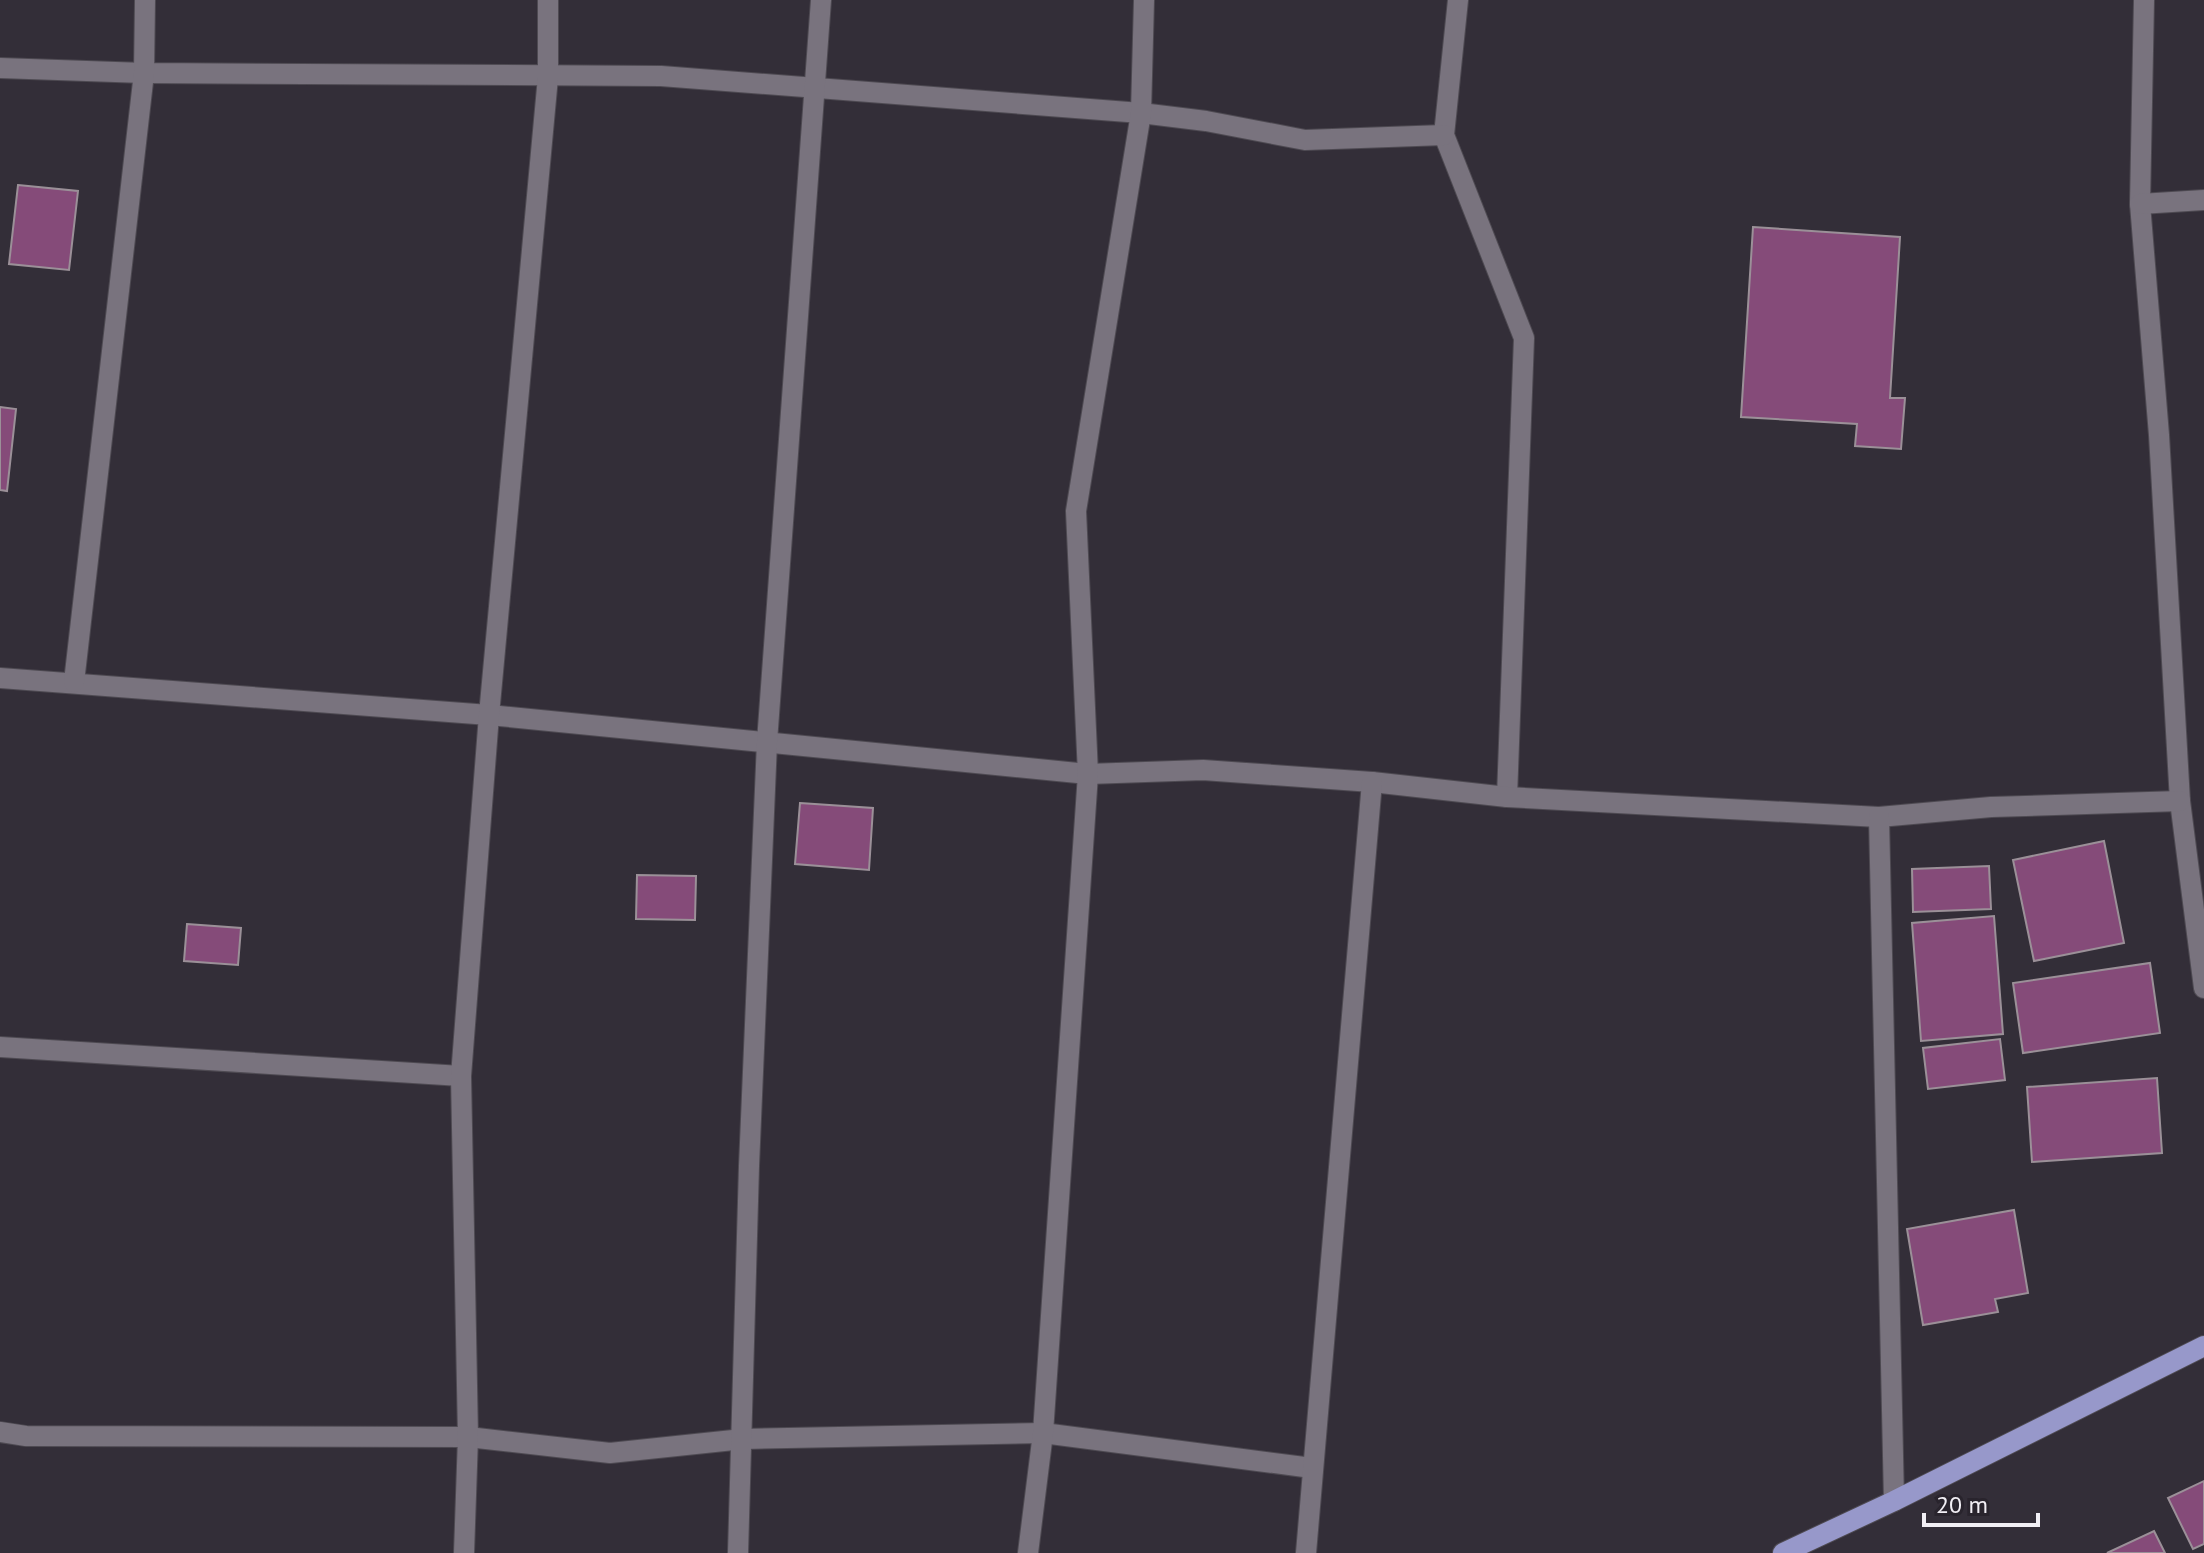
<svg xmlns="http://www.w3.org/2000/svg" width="2204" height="1553" viewBox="0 0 2204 1553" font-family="'PT Sans',sans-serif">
<rect width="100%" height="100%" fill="#332e38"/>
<!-- building -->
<g fill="#854b79" stroke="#9b9098" stroke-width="2">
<polygon points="18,185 78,191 69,270 9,264"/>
<polygon points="1753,227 1900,237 1890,398 1905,398 1901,449 1855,446 1857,424 1741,417"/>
<polygon points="0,407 16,409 7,491 0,490"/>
<polygon points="800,803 873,808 869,870 795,864"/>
<polygon points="2104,841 2124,943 2034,961 2013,860"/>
<polygon points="1989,866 1991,909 1913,912 1912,869"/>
<polygon points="637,875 696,876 695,920 636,919"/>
<polygon points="1994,916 2003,1034 1921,1041 1912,923"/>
<polygon points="187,924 241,928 238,965 184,961"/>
<polygon points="2150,963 2160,1033 2023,1053 2013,983"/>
<polygon points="2000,1039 2005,1080 1928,1089 1923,1048"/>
<polygon points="2157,1078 2162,1153 2032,1162 2027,1087"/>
<polygon points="2014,1210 2028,1293 1995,1299 1998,1312 1923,1325 1907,1229"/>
<polygon points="2204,1481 2204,1544 2193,1549 2168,1498"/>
<polygon points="2154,1531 2165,1553 2107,1553"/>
</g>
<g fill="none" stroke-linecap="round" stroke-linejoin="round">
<!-- minor casing -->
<g stroke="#4e4a52" stroke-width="22">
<g id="minor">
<polyline points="1458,0 1444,135 1524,338 1507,797"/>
<polyline points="2144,0 2140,204 2159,435 2180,801 2204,988"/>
<polyline points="0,68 144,73 661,76 1141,113 1206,121 1305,140 1444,135"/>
<polyline points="2140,204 2204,200"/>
<polyline points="0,678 489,715 1088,774 1203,770 1372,782 1507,797 1879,817 1991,807 2180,801"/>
<polyline points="74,682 144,73 145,0"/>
<polyline points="1879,817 1894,1501"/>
<polyline points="0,1047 461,1076"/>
<polyline points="0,1432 26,1436 468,1437 610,1453 743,1439 1043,1433 1312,1468"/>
<polyline points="464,1553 468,1437 461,1076 489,715 548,77 548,0"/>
<polyline points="738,1553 749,1166 767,742 821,0"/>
<polyline points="1028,1553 1043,1433 1088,774 1076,511 1141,113 1144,0"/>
<polyline points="1306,1553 1372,782"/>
</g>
</g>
<!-- major casing -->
<g stroke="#4e4a52" stroke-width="22">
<polyline id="major" points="1783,1553 1894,1501 2204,1346"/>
</g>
<!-- minor -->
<use href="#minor" stroke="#79737e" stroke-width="20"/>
<!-- major -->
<use href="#major" stroke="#9798ca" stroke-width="20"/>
</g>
<!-- scale -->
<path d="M1924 1513v12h114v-12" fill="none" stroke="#f2eff5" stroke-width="4"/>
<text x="1936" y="1513" font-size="24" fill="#f2eff5" stroke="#29242d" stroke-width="6" paint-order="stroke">20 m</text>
</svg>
